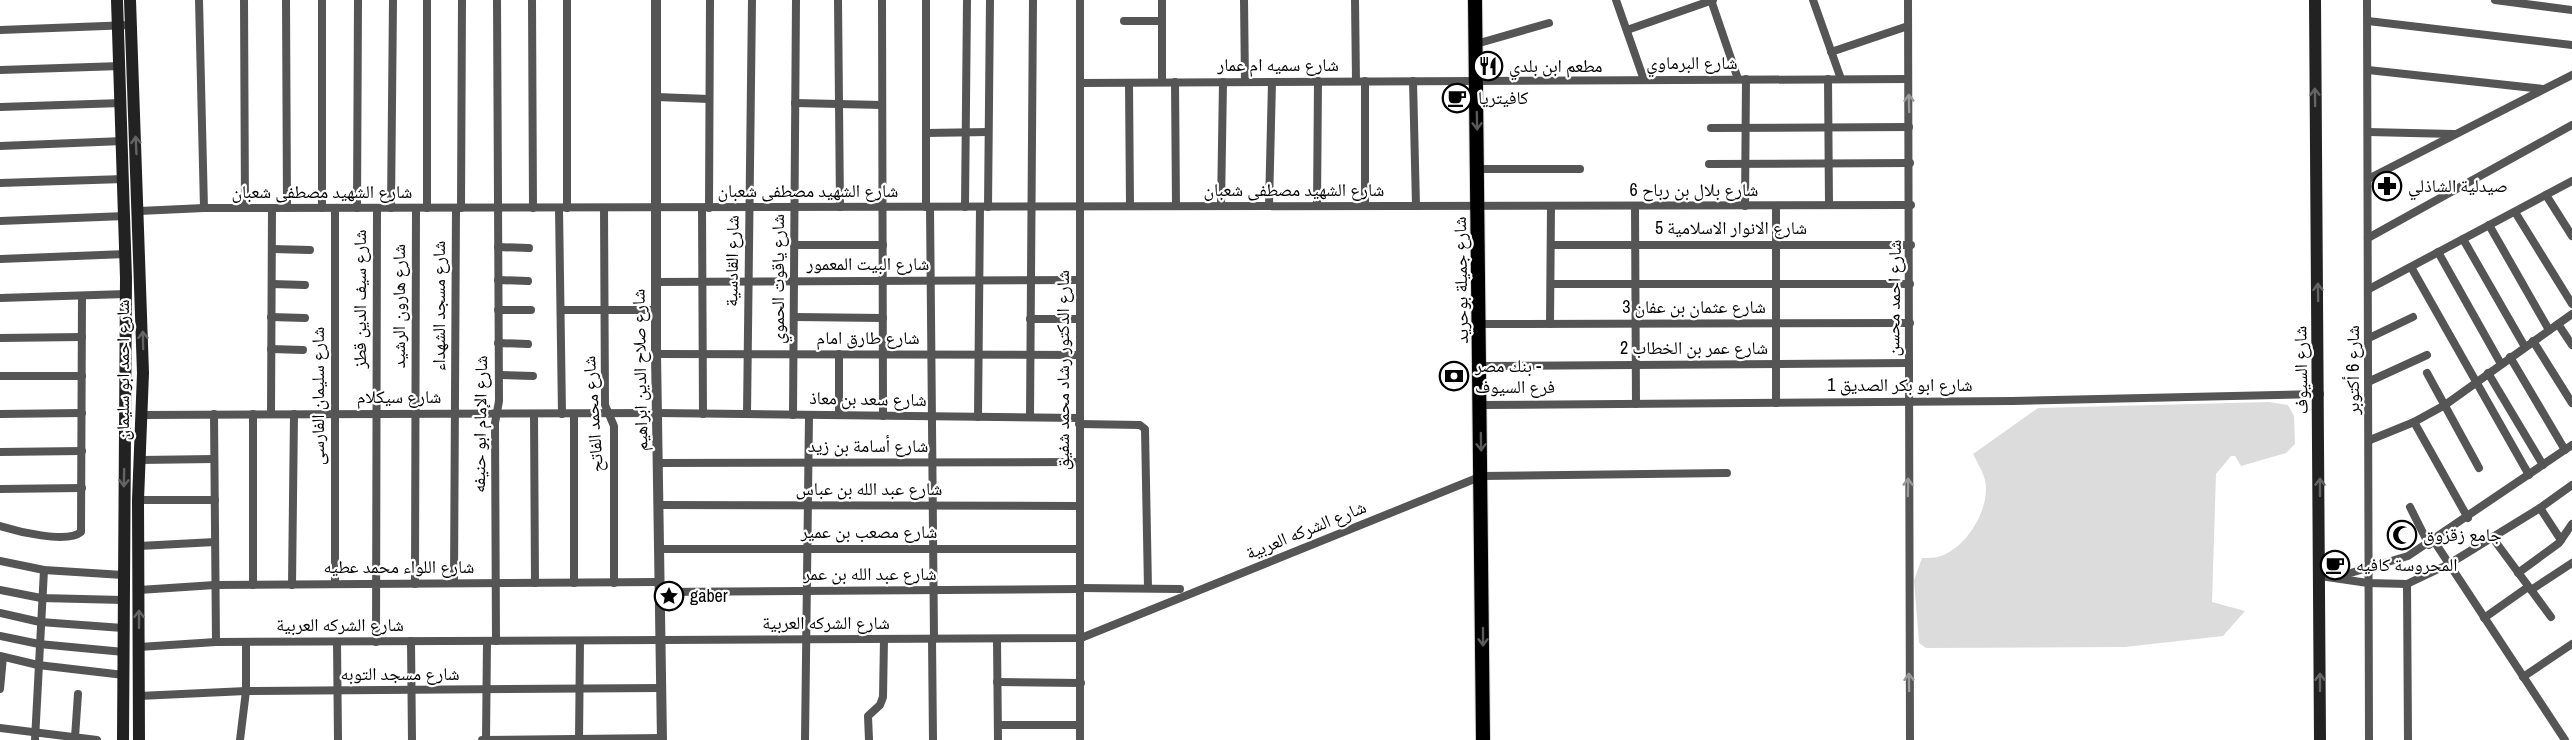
<svg xmlns="http://www.w3.org/2000/svg" width="2572" height="740" viewBox="0 0 2572 740" font-family="'Archivo Narrow','Noto Naskh Arabic',sans-serif">
<rect width="100%" height="100%" fill="#fff"/>
<!-- green -->
<path fill="#dcdcdc" d="M2269,402L2288,405L2294,416L2295,444L2286,453L2241,466L2235,456H2231L2216,474L2212,602L2245,611L2223,636L2125,647L1926,648L1919,643L1914,580L1922,558C1928,558 1935,558 1941,556C1967,547 1991,508 1985,480C1983,472 1977,462 1973,454L2038,408Z"/>
<g fill="none" stroke-linecap="round" stroke-linejoin="round">
<!-- primary casing -->
<g stroke="#dbdbdb" stroke-width="16">
<polyline id="primary" points="1475,0 1483,740"/>
</g>
<!-- minor -->
<g stroke="#555" stroke-width="8">
<polyline points="199,0 204,208"/>
<polyline points="244,0 245,208"/>
<polyline points="286,0 287,208"/>
<polyline points="322,0 322,208"/>
<polyline points="532,0 533,208"/>
<polyline points="838,0 840,207"/>
<polyline points="882,0 883,416"/>
<polyline points="926,0 926,207"/>
<polyline points="1080,0 1080,740"/>
<polyline points="1162,0 1162,82"/>
<polyline points="1244,0 1245,82"/>
<polyline points="1355,0 1356,81"/>
<polyline points="1616,0 1644,80"/>
<polyline points="1711,0 1738,79"/>
<polyline points="1813,0 1841,79"/>
<path d="M1908,0C1911,247 1907,493 1910,740"/>
<polyline points="2367,0 2369,740"/>
<polyline points="2495,0 2572,10"/>
<polyline points="1124,21 1162,21"/>
<polyline points="2368,21 2572,45"/>
<polyline points="0,30 131,25"/>
<polyline points="1627,30 1713,0"/>
<polyline points="1476,44 1549,23"/>
<polyline points="1831,52 1908,26"/>
<polyline points="0,70 121,66"/>
<polyline points="2368,70 2543,89"/>
<polyline points="1828,79 1829,205"/>
<polyline points="1413,81 1416,206"/>
<polyline points="1175,82 1176,206"/>
<polyline points="1081,83 1908,79"/>
<polyline points="1129,83 1130,206"/>
<polyline points="656,97 709,99"/>
<polyline points="795,103 882,105"/>
<polyline points="0,107 122,103"/>
<polyline points="1711,128 1909,127"/>
<polyline points="2368,132 2454,134"/>
<polyline points="926,133 988,132"/>
<polyline points="0,146 123,141"/>
<polyline points="1709,164 1910,163"/>
<polyline points="1477,169 1580,169"/>
<polyline points="2368,179 2572,75"/>
<polyline points="0,183 124,179"/>
<polyline points="2546,195 2572,236"/>
<polyline points="1221,206 1223,82"/>
<polyline points="1269,206 1272,82"/>
<polyline points="1317,206 1318,81"/>
<polyline points="1365,206 1365,81"/>
<polyline points="1635,206 1636,404"/>
<polyline points="1745,206 1746,79"/>
<polyline points="1776,206 1776,403"/>
<polyline points="930,207 934,639"/>
<polyline points="965,207 967,0"/>
<polyline points="988,207 990,0"/>
<polyline points="357,208 358,0"/>
<polyline points="391,208 393,0"/>
<polyline points="427,208 427,0"/>
<polyline points="461,208 462,0"/>
<polyline points="559,208 562,414"/>
<polyline points="567,208 567,0"/>
<polyline points="604,208 605,405 614,426 614,583"/>
<polyline points="702,208 703,414"/>
<polyline points="709,208 710,0"/>
<polyline points="139,211 204,208 1911,205"/>
<polyline points="2515,212 2572,304"/>
<polyline points="0,221 125,216"/>
<polyline points="2489,225 2549,330"/>
<polyline points="2368,238 2572,125"/>
<polyline points="2463,239 2525,347"/>
<polyline points="794,245 883,245"/>
<polyline points="1551,245 1911,245"/>
<polyline points="498,247 529,248"/>
<polyline points="272,249 310,250"/>
<polyline points="2438,252 2501,364"/>
<polyline points="0,259 126,254"/>
<polyline points="2411,267 2529,475"/>
<polyline points="498,280 528,281"/>
<polyline points="655,282 1080,280"/>
<polyline points="272,284 305,285"/>
<polyline points="1551,284 1910,284"/>
<polyline points="2369,289 2572,181"/>
<polyline points="0,298 126,294"/>
<polyline points="498,310 531,310"/>
<polyline points="561,310 656,310"/>
<polyline points="271,317 305,318"/>
<polyline points="794,317 883,318"/>
<polyline points="1030,319 1080,319"/>
<polyline points="1479,324 1910,323"/>
<polyline points="1550,324 1551,207"/>
<polyline points="2558,324 2572,345"/>
<polyline points="0,338 82,337"/>
<polyline points="2369,338 2413,317"/>
<polyline points="2533,341 2572,403"/>
<polyline points="498,343 528,344"/>
<polyline points="271,349 303,350"/>
<polyline points="656,354 1079,355"/>
<polyline points="839,354 839,415"/>
<polyline points="2510,357 2565,450"/>
<polyline points="1480,366 1909,363"/>
<polyline points="2427,373 2479,468"/>
<polyline points="2488,373 2543,465"/>
<polyline points="499,375 533,376"/>
<polyline points="0,376 82,376"/>
<polyline points="2370,381 2427,355"/>
<polyline points="1480,405 2012,401 2320,394"/>
<polyline points="0,414 82,413"/>
<polyline points="214,414 216,642"/>
<polyline points="253,414 253,585"/>
<polyline points="271,414 272,208"/>
<polyline points="534,414 535,583"/>
<polyline points="747,414 752,0"/>
<polyline points="142,415 657,413 1079,418"/>
<polyline points="793,415 796,0"/>
<polyline points="978,417 980,207"/>
<polyline points="1030,417 1033,0"/>
<polyline points="2414,422 2468,518"/>
<polyline points="1079,424 1140,425 1145,429 1148,588"/>
<polyline points="2370,440 2414,422 2445,405 2572,314"/>
<polyline points="0,452 82,451"/>
<polyline points="140,460 214,459"/>
<polyline points="657,463 1079,462"/>
<polyline points="0,489 82,488"/>
<polyline points="138,500 215,500"/>
<polyline points="658,505 1080,506"/>
<polyline points="2410,507 2429,545"/>
<polyline points="2540,508 2561,540"/>
<path d="M0,526C16,531 67,544 81,532L82,296"/>
<polyline points="2492,537 2551,617"/>
<polyline points="2434,541 2565,740"/>
<polyline points="139,546 215,542"/>
<polyline points="659,549 1080,549"/>
<polyline points="0,561 44,570 123,575"/>
<polyline points="2518,573 2559,543 2572,524"/>
<polyline points="2320,576 2368,583 2407,584 2449,564 2540,508 2572,485"/>
<polyline points="2337,577 2408,556 2572,445"/>
<polyline points="454,583 456,208"/>
<polyline points="574,583 574,414"/>
<polyline points="335,584 335,208"/>
<polyline points="415,584 416,208"/>
<polyline points="2407,584 2408,740"/>
<polyline points="292,585 294,414"/>
<polyline points="1081,588 1180,589"/>
<polyline points="0,590 41,598 123,600"/>
<polyline points="139,590 215,585 660,582"/>
<polyline points="2531,590 2572,563"/>
<polyline points="660,592 1080,589"/>
<polyline points="0,613 40,622 123,628"/>
<polyline points="2484,618 2528,587"/>
<polyline points="0,636 39,644 124,652"/>
<polyline points="932,639 933,740"/>
<polyline points="997,639 998,740"/>
<polyline points="411,641 412,740"/>
<polyline points="496,641 495,423 499,401 497,0"/>
<polyline points="337,642 338,740"/>
<polyline points="376,642 377,208"/>
<polyline points="139,647 216,642 1081,638 1482,476 1727,473"/>
<polyline points="0,656 38,665 124,675"/>
<polyline points="2523,677 2572,644"/>
<polyline points="997,682 1081,683"/>
<polyline points="0,689 3,657"/>
<polyline points="139,696 246,691 661,688"/>
<polyline points="998,725 1080,725"/>
<polyline points="0,728 97,740"/>
<polyline points="75,737 78,694"/>
<polyline points="35,740 44,570"/>
<polyline points="240,740 246,691 246,642"/>
<polyline points="482,740 662,738"/>
<polyline points="486,740 487,641"/>
<polyline points="579,740 580,641"/>
<polyline points="805,740 809,415"/>
<polyline points="869,740 868,716 880,705 883,697 884,639"/>
</g>
<!-- tertiary -->
<polyline stroke="#555" stroke-width="10" points="656,0 656,354 662,740"/>
<!-- secondary -->
<g stroke="#222" stroke-width="12">
<polyline points="117,0 126,278 123,740"/>
<polyline points="130,0 143,373 138,500 139,740"/>
<polyline points="2315,0 2320,740"/>
</g>
<!-- primary -->
<use href="#primary" stroke="#000" stroke-width="14"/>
</g>
<!-- one-way arrows -->
<defs><path id="oneway-shaft" d="M-6 0H5M1.5-3L5.5 0L1.5 3" fill="none" stroke-width="1.6" stroke-linecap="round" stroke-linejoin="round" transform="scale(1.5)"/></defs>
<g stroke="#646464">
<use href="#oneway-shaft" transform="translate(2315 97) rotate(-91)"/>
<use href="#oneway-shaft" transform="translate(136 145) rotate(-93)"/>
<use href="#oneway-shaft" transform="translate(2318 292) rotate(-91)"/>
<use href="#oneway-shaft" transform="translate(143 340) rotate(-91)"/>
<use href="#oneway-shaft" transform="translate(124 478) rotate(91)"/>
<use href="#oneway-shaft" transform="translate(2320 487) rotate(-90)"/>
<use href="#oneway-shaft" transform="translate(139 619) rotate(-90)"/>
<use href="#oneway-shaft" transform="translate(2320 682) rotate(-90)"/>
</g>
<g stroke="#999">
<use href="#oneway-shaft" transform="translate(1909 103) rotate(-91)"/>
<use href="#oneway-shaft" transform="translate(1908 487) rotate(-89)"/>
<use href="#oneway-shaft" transform="translate(1909 682) rotate(-91)"/>
</g>
<g stroke="#595959">
<use href="#oneway-shaft" transform="translate(1477 121) rotate(89)"/>
<use href="#oneway-shaft" transform="translate(1481 442) rotate(89)"/>
<use href="#oneway-shaft" transform="translate(1483 637) rotate(90)"/>
</g>
<!-- icons -->
<defs>
<g id="restaurant-ring" transform="scale(1.5)"><circle r="9.5" fill="#fff" stroke="#000" stroke-width="1.5"/><path d="M-5-6h1v4h1v-4h1v4h1v-4h1v5L-1.5 .5V6h-2V.5L-5-1ZM5-6V6H3V1.5H1.5Q1.5-4 5-6Z" fill="#000"/></g>
<g id="cafe-ring" transform="scale(1.5)"><circle r="9.5" fill="#fff" stroke="#000" stroke-width="1.5"/><path d="M-5.5-4.5H6V0H3Q3 3.5 0 3.5H-2.5Q-5.5 3.5-5.5 0ZM3-3.2v2h1.7v-2ZM-6 4.5H4V6H-6Z" fill="#000"/></g>
<g id="pharmacy-ring" transform="scale(1.5)"><circle r="9.5" fill="#fff" stroke="#000" stroke-width="1.5"/><path d="M-2-6h4v4h4v4h-4v4h-4v-4h-4v-4h4Z" fill="#000"/></g>
<g id="bank-ring" transform="scale(1.5)"><circle r="9.5" fill="#fff" stroke="#000" stroke-width="1.5"/><path d="M-6-4H6V4H-6ZM0-2.3a2.3 2.3 0 1 0 0 4.6a2.3 2.3 0 1 0 0-4.6Z" fill="#000"/></g>
<g id="mosque-ring" transform="scale(1.5)"><circle r="9.5" fill="#fff" stroke="#000" stroke-width="1.5"/><path d="M3.5-4.9A6 6 0 1 0 3.5 4.9A5 5 0 1 1 3.5-4.9Z" fill="#000"/></g>
<g id="sight-ring" transform="scale(1.5)"><circle r="9.5" fill="#fff" stroke="#000" stroke-width="1.5"/><path d="M0-6L1.8-2.2L6-1.7L2.9 1.2L3.7 5.4L0 3.3L-3.7 5.4L-2.9 1.2L-6-1.7L-1.8-2.2Z" fill="#000"/></g>
</defs>
<g fill-rule="evenodd">
<use href="#restaurant-ring" x="1488" y="66"/>
<use href="#cafe-ring" x="1457" y="98"/>
<use href="#pharmacy-ring" x="2387" y="186"/>
<use href="#bank-ring" x="1454" y="376"/>
<use href="#mosque-ring" x="2402" y="535"/>
<use href="#cafe-ring" x="2335" y="565"/>
<use href="#sight-ring" x="669" y="596"/>
</g>
<g text-anchor="middle" stroke-width="4.5" stroke-linejoin="round" paint-order="stroke">
<!-- street labels -->
<g font-size="18" fill="#000" stroke="#fff">
<text x="1692" y="69">شارع البرماوي</text>
<text x="1278" y="71">شارع سميه ام عمار</text>
<text x="1294" y="196">شارع الشهيد مصطفى شعبان</text>
<text x="1694" y="196">شارع بلال بن رباح 6</text>
<text x="808" y="197">شارع الشهيد مصطفى شعبان</text>
<text x="322" y="198">شارع الشهيد مصطفى شعبان</text>
<text x="1731" y="234">شارع الانوار الاسلامية 5</text>
<text transform="translate(732 261) rotate(-89)" y="6">شارع القادسية</text>
<text x="868" y="270">شارع البيت المعمور</text>
<text transform="translate(778 279) rotate(-90)" y="6">شارع ياقوت الحموي</text>
<text transform="translate(1461 280) rotate(-91)" y="6">شارع جميلة بوحريد</text>
<text transform="translate(1894 298) rotate(-89)" y="6">شارع احمد محسن</text>
<text transform="translate(360 299) rotate(-90)" y="6">شارع سيف الدين قطز</text>
<text transform="translate(399 306) rotate(-90)" y="6">شارع هارون الرشيد</text>
<text transform="translate(439 306) rotate(-90)" y="6">شارع مسجد الشهداء</text>
<text x="1694" y="313">شارع عثمان بن عفان 3</text>
<text x="868" y="344">شارع طارق امام</text>
<text x="1694" y="354">شارع عمر بن الخطاب 2</text>
<text transform="translate(123 370) rotate(-90)" y="6">شارع احمد ابو سليمان</text>
<text transform="translate(640 370) rotate(-91)" y="6">شارع صلاح الدين ابراهيم</text>
<text transform="translate(1063 370) rotate(-90)" y="6">شارع الدكتور رشاد محمد شفيق</text>
<text transform="translate(2301 370) rotate(-91)" y="6">شارع السيوف</text>
<text transform="translate(2353 370) rotate(-90)" y="6">شارع 6 أكتوبر</text>
<text x="1900" y="391">شارع ابو بكر الصديق 1</text>
<text transform="translate(318 396) rotate(-90)" y="6">شارع سليمان الفارسى</text>
<text x="399" y="403">شارع سيكلام</text>
<text transform="translate(868 399) rotate(1)" y="6">شارع سعد بن معاذ</text>
<text transform="translate(593 414) rotate(-94)" y="6">شارع محمد الفاتح</text>
<text transform="translate(480 424) rotate(-89)" y="6">شارع الإمام ابو حنيفه</text>
<text x="868" y="452">شارع أسامة بن زيد</text>
<text x="869" y="495">شارع عبد الله بن عباس</text>
<text transform="translate(1306 530) rotate(-22)" y="6">شارع الشركه العربية</text>
<text x="869" y="538">شارع مصعب بن عمير</text>
<text x="399" y="573">شارع اللواء محمد عطيه</text>
<text x="870" y="580">شارع عبد الله بن عمر</text>
<text x="826" y="629">شارع الشركه العربية</text>
<text x="340" y="631">شارع الشركه العربية</text>
<text x="400" y="680">شارع مسجد التوبه</text>
</g>
<!-- poi labels -->
<g font-size="18" fill="#000" stroke="#fff" text-anchor="start">
<text x="1509" y="72">مطعم ابن بلدي</text>
<text x="1478" y="104">كافيتريا</text>
<text x="2408" y="192">صيدلية الشاذلي</text>
<text x="1475" y="372">بنك مصر -<tspan x="1475" dy="21">فرع السيوف</tspan></text>
<text x="2423" y="541">جامع زقزوق</text>
<text x="2356" y="571">المحروسة كافيه</text>
<text x="690" y="602">gaber</text>
</g>
</g>
</svg>
